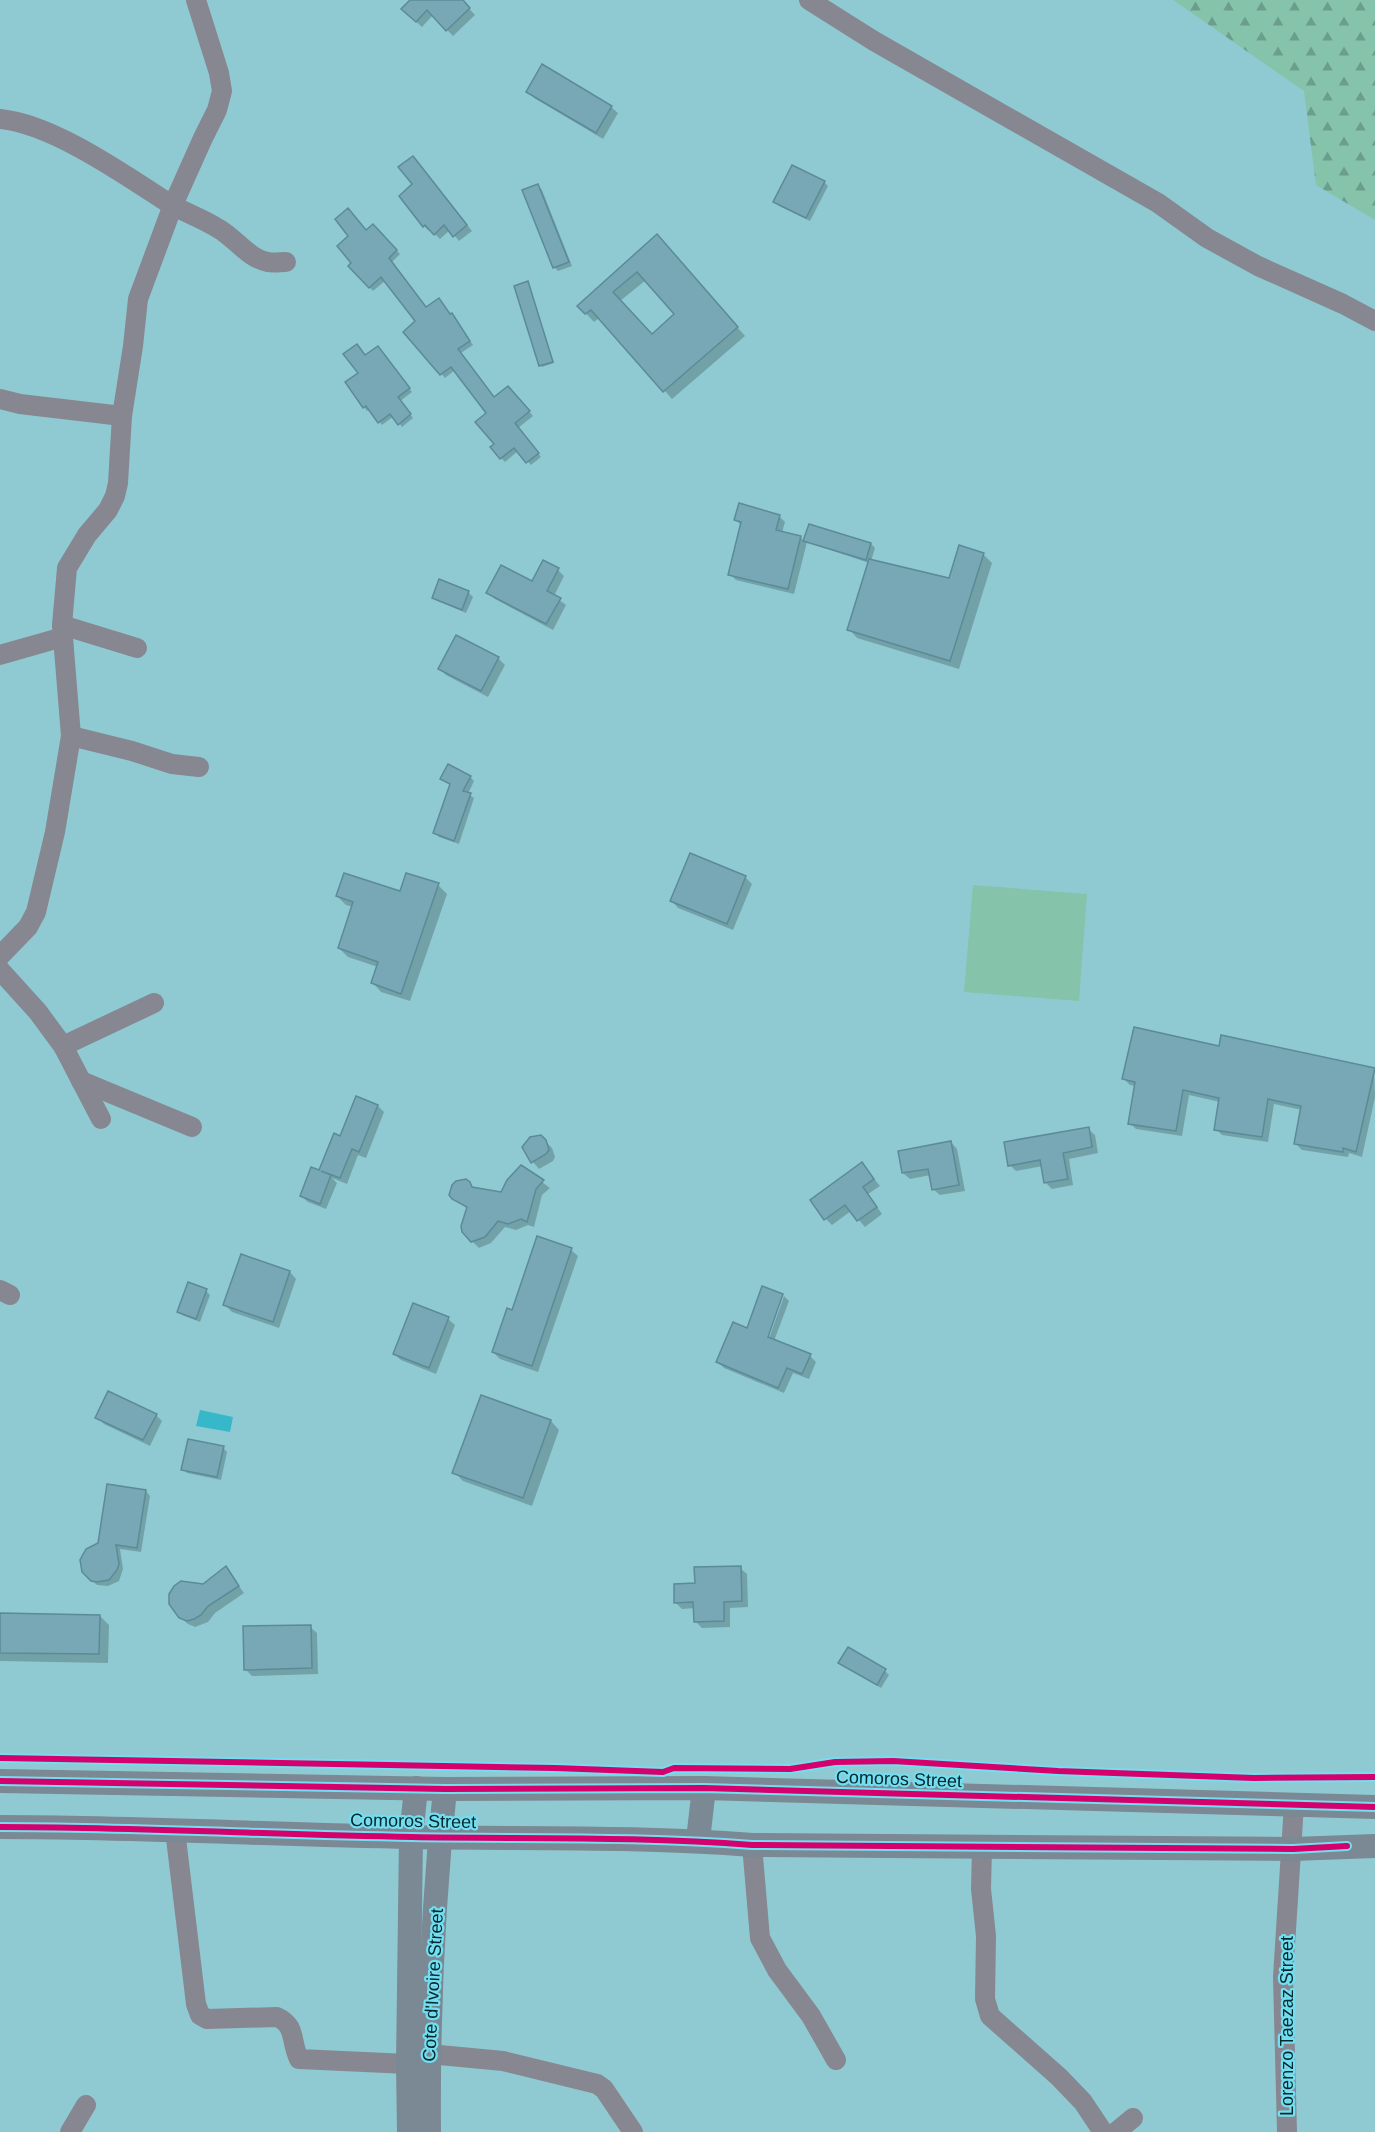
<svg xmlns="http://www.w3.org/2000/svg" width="1375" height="2132" viewBox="0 0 1375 2132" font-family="Arial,sans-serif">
<defs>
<pattern id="forest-firs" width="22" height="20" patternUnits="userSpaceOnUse" patternTransform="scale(1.5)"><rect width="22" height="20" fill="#85c3ab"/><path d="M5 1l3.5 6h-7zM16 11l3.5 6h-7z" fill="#6b9e8c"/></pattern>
</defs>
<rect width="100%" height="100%" fill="#8fcad3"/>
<!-- forest -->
<polygon fill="url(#forest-firs)" points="1173,0 1375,0 1375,220 1316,185 1304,91"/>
<!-- garden -->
<polygon fill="#85c3ab" points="973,885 1087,894 1079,1001 964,992"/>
<!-- water -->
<polygon fill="#36b8ca" points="200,1410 233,1417 230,1432 196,1426"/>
<!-- shadow -->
<g fill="#0003" fill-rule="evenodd">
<polygon points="412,0 461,0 475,15 453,36 433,15 422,27 409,15"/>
<polygon points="528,91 611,107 618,113 603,139 534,98"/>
<polygon points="418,163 472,231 459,241 450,230 440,239 431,230 429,231 424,226 414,185"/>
<polygon points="824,182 828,186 810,221 779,206 775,202"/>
<polygon points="538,186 542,190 572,266 558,271 554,267"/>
<polygon points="373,226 400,254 391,263 426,309 455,319 473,345 461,353 494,398 512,391 533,416 518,428 541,457 531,465 518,451 505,462 501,458 492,448 496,444 488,413 455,370 445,378 405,332 417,321 386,280 373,291 350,266 366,231"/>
<path d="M665,245L745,336L672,399L600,317L594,322L579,306ZM646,280L676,314L652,335L620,301Z"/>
<polygon points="528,283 554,363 542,367 541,365"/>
<polygon points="381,351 412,392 400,401 413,418 402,427 394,416 382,425 369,409 367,411 364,407 347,382 360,373 365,357"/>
<polygon points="779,516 785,522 782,533 801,538 805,542 810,526 871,544 875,548 871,561 950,579 983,554 992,563 959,669 857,638 849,629 869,563 807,542 794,594 736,580 730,574 742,526 736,520"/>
<polygon points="558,570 564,576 554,596 566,605 553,630 495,599 488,593 532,583"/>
<polygon points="440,581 469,593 473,597 466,613 438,601 434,597"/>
<polygon points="456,637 499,659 505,665 488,697 446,675 440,669"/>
<polygon points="470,777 474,781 468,794 474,798 459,844 439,837 435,833 451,785 442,778"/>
<polygon points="745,877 752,884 733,930 678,908 672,901"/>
<polygon points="438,885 447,894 410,1001 381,992 373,983 378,967 348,957 339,948 353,907 346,905 337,896 401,893"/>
<polygon points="1220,1048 1374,1069 1375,1097 1362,1157 1349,1153 1348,1157 1302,1150 1296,1144 1302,1110 1274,1104 1268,1142 1222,1135 1216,1129 1220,1102 1189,1095 1182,1136 1136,1129 1130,1123 1136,1086 1130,1085 1124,1079"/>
<polygon points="378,1106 384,1112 366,1158 358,1155 347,1184 332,1178 337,1183 326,1209 308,1202 301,1196 320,1172 341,1138"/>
<polygon points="1088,1129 1095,1135 1098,1153 1069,1159 1073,1185 1052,1189 1046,1183 1043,1166 1016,1171 1010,1165"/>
<polygon points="545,1141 552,1148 555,1157 553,1161 539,1169 533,1162 524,1147"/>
<polygon points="951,1142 957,1149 965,1191 940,1195 933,1189 931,1175 910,1179 903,1173"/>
<polygon points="862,1164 880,1186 868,1194 882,1214 865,1227 851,1211 832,1225 826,1219"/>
<polygon points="522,1167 550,1188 542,1195 534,1227 528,1225 516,1230 505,1227 491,1243 479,1248 472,1241 468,1209 453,1198 469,1184 475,1189 502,1193"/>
<polygon points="571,1250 578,1256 538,1372 500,1359 493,1352 513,1312"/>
<polygon points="290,1272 296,1279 279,1328 232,1312 225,1305"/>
<polygon points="763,1288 784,1296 781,1296 764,1343 767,1344 784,1296 789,1301 774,1341 810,1356 816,1362 809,1379 793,1373 784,1393 724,1368 718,1362 734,1324 748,1330"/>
<polygon points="206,1291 210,1295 200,1322 182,1315 178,1311"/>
<polygon points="414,1305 448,1319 455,1325 436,1374 401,1360 394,1354"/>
<polygon points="482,1397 551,1421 559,1430 532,1506 463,1481 454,1472"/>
<polygon points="156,1415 162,1421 150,1446 104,1424 97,1417"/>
<polygon points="223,1448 227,1452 221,1480 187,1473 183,1469"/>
<polygon points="146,1491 150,1496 141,1552 120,1549 123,1569 119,1581 108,1586 97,1585 88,1577"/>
<polygon points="226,1568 244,1593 215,1613 208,1622 195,1627 188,1624 180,1617 203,1585"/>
<polygon points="740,1568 747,1574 748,1607 730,1608 730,1627 702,1628 695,1621 695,1608 682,1609 675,1602 696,1585"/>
<polygon points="0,1615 100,1616 109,1625 108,1663 0,1661"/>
<polygon points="310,1627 317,1633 318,1674 252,1676 245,1669"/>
<polygon points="844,1666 885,1671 889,1675 881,1688"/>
</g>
<!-- building -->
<g fill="#78a8b5" stroke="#5b8b96" stroke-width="1.5" fill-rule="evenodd">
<polygon points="410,0 463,0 470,8 446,31 427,10 416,22 401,9"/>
<polygon points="542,64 612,106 596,133 526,92"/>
<polygon points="413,156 467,225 453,237 444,225 434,235 425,225 423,227 399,196 412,184 398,167"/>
<polygon points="792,165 825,181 806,218 773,202"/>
<polygon points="538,184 569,262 553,268 522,190"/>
<polygon points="348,208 366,230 373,224 397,250 389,258 426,307 439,298 450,314 452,313 470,341 458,349 494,397 508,386 530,411 515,423 539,453 526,463 514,448 500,459 490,447 494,444 475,422 486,413 451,367 440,375 403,332 415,321 381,277 369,288 348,266 351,263 337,246 348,236 335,219"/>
<path d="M657,234L738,327L663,392L591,310L585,314L577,306ZM637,272L674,314L652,334L613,292Z"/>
<polygon points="528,281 553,362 539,366 514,286"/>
<polygon points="357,344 365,355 378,346 410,388 398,397 411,414 398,425 390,414 378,423 366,406 363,408 345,382 358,373 343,354"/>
<polygon points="739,503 780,515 776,530 801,536 788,589 728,575 741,522 734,520"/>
<polygon points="809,524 871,543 866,560 803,541"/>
<polygon points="959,545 984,553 950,661 847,630 869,559 949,578"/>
<polygon points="543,560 559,568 547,591 561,598 546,624 486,593 501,565 532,581"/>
<polygon points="439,579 469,591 462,610 432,598"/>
<polygon points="456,635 499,657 481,691 438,669"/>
<polygon points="448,764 471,776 463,791 471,793 454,841 433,833 450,784 440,779"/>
<polygon points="690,853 746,876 727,924 670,901"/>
<polygon points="344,873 400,891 406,873 439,883 401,994 371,983 378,962 338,948 353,902 336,896"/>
<polygon points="1134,1027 1219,1046 1221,1035 1375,1068 1356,1152 1343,1148 1343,1152 1294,1144 1301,1106 1268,1099 1262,1137 1214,1130 1219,1098 1183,1090 1176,1131 1128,1124 1135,1082 1122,1079"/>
<polygon points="356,1096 378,1105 359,1152 352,1149 340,1178 321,1171 331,1175 320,1204 300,1196 311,1167 319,1170 334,1133 340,1136"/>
<polygon points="1089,1127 1092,1147 1063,1153 1068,1179 1044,1183 1040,1160 1008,1166 1004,1142"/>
<polygon points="541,1135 546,1140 549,1150 546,1154 531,1163 522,1147 530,1137"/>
<polygon points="951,1141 959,1185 932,1190 928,1169 902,1173 898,1151"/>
<polygon points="862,1162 874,1179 863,1187 877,1207 857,1221 845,1205 824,1220 810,1200"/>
<polygon points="521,1165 544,1180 536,1189 527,1222 521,1219 508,1224 498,1221 485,1237 471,1242 462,1232 461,1226 467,1207 452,1199 449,1195 452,1185 456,1181 466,1179 470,1182 472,1187 501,1192 507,1180"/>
<polygon points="537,1236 572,1248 532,1366 492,1352 507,1308 512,1310"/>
<polygon points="241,1254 290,1271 273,1322 223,1305"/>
<polygon points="188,1282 207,1289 196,1319 177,1312"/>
<polygon points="762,1286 783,1294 768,1337 811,1354 802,1374 787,1368 778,1388 716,1362 733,1322 747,1328"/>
<polygon points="413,1303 449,1317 429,1368 393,1354"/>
<polygon points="108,1391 157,1414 143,1440 95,1418"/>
<polygon points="481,1395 551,1420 523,1498 452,1473"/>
<polygon points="188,1439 224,1446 217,1477 181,1470"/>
<polygon points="107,1484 146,1490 137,1548 116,1545 119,1564 117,1570 109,1580 97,1582 91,1581 82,1572 80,1560 86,1549 98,1543"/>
<polygon points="226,1566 239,1586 208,1606 201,1615 194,1619 187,1621 179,1618 169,1604 169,1594 174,1586 181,1581 203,1584"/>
<polygon points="741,1566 742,1601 724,1602 724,1621 694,1622 693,1602 674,1603 674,1584 695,1583 694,1567"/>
<polygon points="0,1613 100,1615 99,1654 0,1653"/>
<polygon points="311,1625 312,1668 244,1670 243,1626"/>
<polygon points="848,1647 886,1669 877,1685 838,1663"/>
</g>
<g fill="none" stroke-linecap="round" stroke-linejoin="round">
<!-- minor -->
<g stroke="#868790" stroke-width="20">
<polyline points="809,0 874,41 1158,203 1207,238 1258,266 1343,304 1375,321"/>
<path d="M0,119C53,124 125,175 170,204C186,213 204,219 219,229C235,238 249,259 268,262C273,263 280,262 286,262"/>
<polyline points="0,399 20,404 122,416 118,483 115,496 108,510 87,535 67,568 62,625 71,736 55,832 36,912 28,927 0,956"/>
<polyline points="122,416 133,346 138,299 173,205 203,138 217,110 222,91 219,73 196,0"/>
<polyline points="62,625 137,648"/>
<polyline points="0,655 63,637"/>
<polyline points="71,736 132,751 172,764 199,767"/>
<polyline points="0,970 38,1012 63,1046 101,1119"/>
<polyline points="63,1046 154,1003"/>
<polyline points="81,1081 192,1127"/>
<polyline points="0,1290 10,1295"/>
<path d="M175,1830L196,2004L200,2015L207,2019L277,2017C297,2026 290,2041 299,2059L408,2064"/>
<polyline points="752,1845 760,1938 777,1970 811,2016 836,2060"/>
<polyline points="982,1847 981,1889 986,1936 985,1999 990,2016 1059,2077 1083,2102 1103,2132"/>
<polyline points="429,2054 503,2061 597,2084 604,2089 633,2132"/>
<polyline points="70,2132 86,2105"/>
<polyline points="1116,2132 1133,2118"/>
<polyline points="1287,2132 1283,1977 1294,1804"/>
</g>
<!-- major -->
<g stroke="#7a8993" stroke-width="24">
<polyline points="0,1781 445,1789 704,1788 1375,1807"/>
<path d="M0,1827C138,1827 275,1835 412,1837C525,1839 639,1836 752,1845L1293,1849L1375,1846"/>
<polyline points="698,1840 704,1788"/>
<polyline points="409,2132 408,2064 411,1837 416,1788"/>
<path d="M429,2132C428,2018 433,1903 445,1789"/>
</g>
<!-- cycleway casing -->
<g stroke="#72def0" stroke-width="10">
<g id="cycleway">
<polyline points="0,1758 555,1768 663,1772 674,1768 790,1769 835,1762 893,1761 1058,1771 1254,1778 1375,1777"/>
<polyline points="0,1781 445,1789 704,1788 1375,1807"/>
<path d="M0,1827C138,1827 275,1835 412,1837C525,1839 639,1836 752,1845L1293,1849L1347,1846"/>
</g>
</g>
<!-- cycleway -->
<use href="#cycleway" stroke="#d6006c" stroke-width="6"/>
</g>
<g text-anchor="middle" stroke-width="4.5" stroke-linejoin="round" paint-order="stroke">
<!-- street labels -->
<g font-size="18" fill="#04282e" stroke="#72def0">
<text transform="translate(899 1779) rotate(2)" y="6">Comoros Street</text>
<text transform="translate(413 1821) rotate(1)" y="6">Comoros Street</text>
<text transform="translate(433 1985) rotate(-87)" y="6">Cote d'Ivoire Street</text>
<text transform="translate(1287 2026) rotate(-90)" y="6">Lorenzo Taezaz Street</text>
</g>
</g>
</svg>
